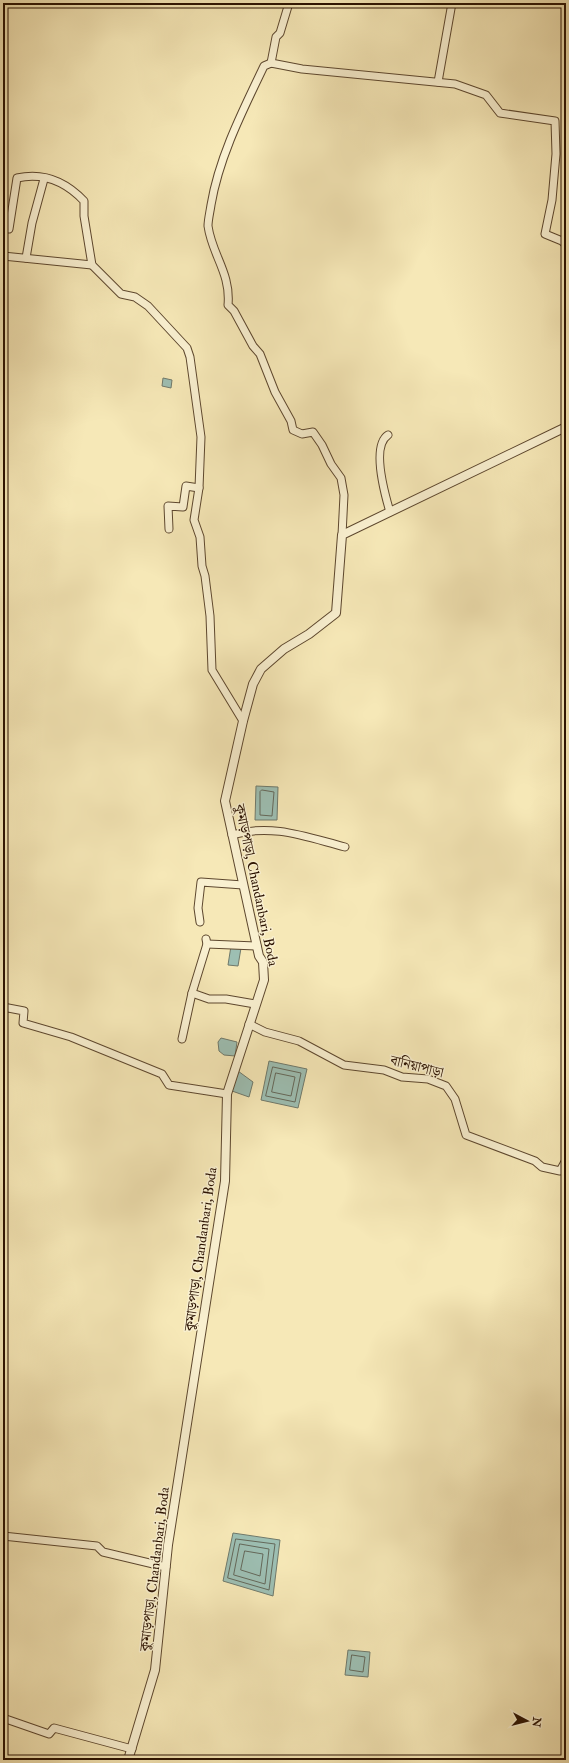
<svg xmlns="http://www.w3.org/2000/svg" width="569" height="1763" viewBox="0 0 569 1763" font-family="'IM FELL Double Pica','Noto Serif Bengali',serif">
<rect width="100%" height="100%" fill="#f6e8b7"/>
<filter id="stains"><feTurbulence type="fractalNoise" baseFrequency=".005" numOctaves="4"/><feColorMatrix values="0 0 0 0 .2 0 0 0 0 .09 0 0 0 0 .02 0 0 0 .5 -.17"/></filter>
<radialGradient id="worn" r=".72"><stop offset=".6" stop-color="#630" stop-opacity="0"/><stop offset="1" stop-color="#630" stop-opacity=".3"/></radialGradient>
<!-- water -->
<g fill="#9dbfb3" stroke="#6f796b">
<polygon points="163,378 172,380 171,388 162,386"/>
<polygon points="256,786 278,787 277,820 255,820"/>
<polygon points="231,946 241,948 238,966 228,965"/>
<polygon points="221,1038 237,1042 235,1056 224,1055 219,1051 218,1042"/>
<polygon points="269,1061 307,1069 298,1108 261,1100"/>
<polygon points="238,1071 253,1082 249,1097 232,1091"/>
<polygon points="233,1533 280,1540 273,1596 223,1581"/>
<polygon points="348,1650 370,1652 368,1677 345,1675"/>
</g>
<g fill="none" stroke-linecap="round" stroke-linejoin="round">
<!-- shore -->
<g stroke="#64685a" stroke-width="1">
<polygon points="262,790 274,792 272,816 260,815 260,792"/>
<polygon points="273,1067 301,1073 295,1102 266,1096"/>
<polygon points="276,1073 295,1077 291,1096 272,1092"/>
<polygon points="236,1539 275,1544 269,1590 228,1578"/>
<polygon points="240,1544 269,1549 265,1584 234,1575"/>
<polygon points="245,1551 263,1554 260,1576 241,1570"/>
<polygon points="352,1655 365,1657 363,1672 350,1670"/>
</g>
<!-- minor casing -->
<g stroke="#5d472e" stroke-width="9">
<g id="minor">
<polyline points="271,63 276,37 280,33 289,3"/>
<polyline points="438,82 452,3"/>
<path d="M3,228L9,229L17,178C44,172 66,182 84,201V216L92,265L121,294L135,297L148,306L187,348L190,357L201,437L199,488L194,520L200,537L202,566L205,576L210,616L212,670L243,721"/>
<polyline points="3,256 92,265"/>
<polyline points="26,258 32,223 44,179"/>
<path d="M388,435C371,446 385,495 390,512"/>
<polyline points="169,529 168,506 183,507 186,486 199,488"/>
<path d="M342,535L344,495L341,478L331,464L322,445L313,432L302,434L293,430L291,421L275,392L260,354L253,346L234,311L228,305C231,273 212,255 208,226C208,220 210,212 211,205C219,157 243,110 264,66L271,63L302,69L455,84L486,95L500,113L555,121L556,154L552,200L545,234L562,241L566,245"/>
<path d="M232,835C272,823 306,837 345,847"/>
<polyline points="200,922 198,908 201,882 243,885"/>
<polyline points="206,939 207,944 192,993 209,999 226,999 255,1004"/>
<polyline points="207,944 257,946"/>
<polyline points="3,1007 24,1011 23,1023 71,1037 162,1074 169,1085 227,1094"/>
<polyline points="249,1024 265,1032 299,1041 344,1065 384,1070 402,1077 428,1079 446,1086 455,1099 466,1135 535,1161 542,1167 560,1171 566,1160"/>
<polyline points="182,1039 192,993"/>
<polyline points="3,1536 97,1546 103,1552 166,1567"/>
<polyline points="3,1718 49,1734 54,1728 132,1749"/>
</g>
</g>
<!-- tertiary casing -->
<g stroke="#5d472e" stroke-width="10">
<polyline id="tertiary" points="128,1760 155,1670 168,1545 225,1181 227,1094 264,980 263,962 259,956 225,801 243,721 253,684 261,669 284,649 309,634 336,613 342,535 566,427"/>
</g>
<!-- minor -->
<use href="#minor" stroke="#f9f0d0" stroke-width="7"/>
<!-- tertiary -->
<use href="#tertiary" stroke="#f9f0d0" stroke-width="8"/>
</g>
<g text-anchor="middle" stroke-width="3" stroke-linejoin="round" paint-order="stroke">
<!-- street labels -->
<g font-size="14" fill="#2a1100" stroke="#f9f0d0">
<text transform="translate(257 885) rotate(78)" y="5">কুমাড়পাড়া, Chandanbari, Boda</text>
<text transform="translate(417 1066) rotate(14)" y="5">বানিয়াপাড়া</text>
<text transform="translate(200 1249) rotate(-82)" y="5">কুমাড়পাড়া, Chandanbari, Boda</text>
<text transform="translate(154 1569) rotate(-83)" y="5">কুমাড়পাড়া, Chandanbari, Boda</text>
</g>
</g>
<!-- margin -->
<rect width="569" height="1763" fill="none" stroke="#f6e8b7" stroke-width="16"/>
<rect x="4" y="4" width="561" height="1755" fill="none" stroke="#2a1100" stroke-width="2"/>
<rect x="8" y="8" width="553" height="1747" fill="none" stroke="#2a1100"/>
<!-- north arrow -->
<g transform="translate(527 1721) rotate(97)" stroke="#f9f0d0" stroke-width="3" paint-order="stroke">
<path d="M0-3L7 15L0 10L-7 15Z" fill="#2a1100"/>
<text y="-6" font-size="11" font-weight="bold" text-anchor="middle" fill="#2a1100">N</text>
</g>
<rect width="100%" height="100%" filter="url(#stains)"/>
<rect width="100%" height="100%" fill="url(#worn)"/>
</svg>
